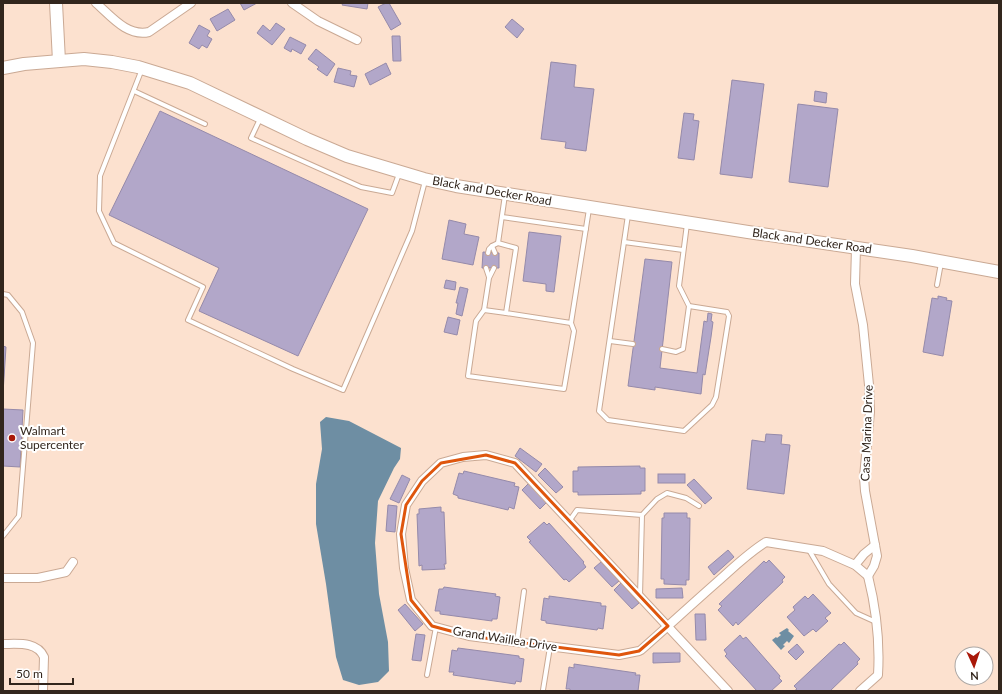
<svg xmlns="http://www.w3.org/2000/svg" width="1002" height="694" viewBox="0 0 1002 694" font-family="Lato,sans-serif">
<rect width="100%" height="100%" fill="#fce1cf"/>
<!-- water -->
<g fill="#6e8ea3">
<polygon points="326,417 349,421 401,448 400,459 394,468 378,501 375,543 379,594 388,642 389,671 378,682 359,685 343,680 336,657 326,584 316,524 316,484 322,449 320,422"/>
<polygon points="787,628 789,630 788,631 794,636 789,643 787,641 783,645 785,646 781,650 772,640 776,637 777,638 781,635 779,633"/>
</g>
<!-- building -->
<g fill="#b2a7c9" stroke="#958aaa">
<polygon points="240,3 257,3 244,10"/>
<polygon points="343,3 368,3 367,9 342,5"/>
<polygon points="386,3 389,3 401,24 391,30 378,7"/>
<polygon points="228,9 235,20 217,31 210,19"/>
<polygon points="512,19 524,29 517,38 505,27"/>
<polygon points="276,23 285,29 272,45 257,33 263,25 270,31"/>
<polygon points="199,25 210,31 207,36 212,39 207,48 202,45 199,49 189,43"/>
<polygon points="392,36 400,36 401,61 393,61"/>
<polygon points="290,37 306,45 301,54 292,49 291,52 284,48"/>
<polygon points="316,49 335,64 327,76 317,69 319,67 308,59"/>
<polygon points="551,62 576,65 574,87 594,89 586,151 565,148 566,142 541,139"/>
<polygon points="386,63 391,74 370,85 365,74"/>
<polygon points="338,68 351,71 350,75 357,76 354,87 334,82"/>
<polygon points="732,80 764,84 752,178 720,174"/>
<polygon points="815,91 827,93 826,103 814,101"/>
<polygon points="798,104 838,109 828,187 789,182"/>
<polygon points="160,111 368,209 298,356 199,311 219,268 109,215"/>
<polygon points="684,113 694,114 693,120 699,121 694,160 678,158"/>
<polygon points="449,220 466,224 464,234 479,237 473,265 442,259"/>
<polygon points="529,232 561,236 554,292 546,291 546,284 523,281"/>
<polygon points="483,252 499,253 499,268 482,268"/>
<polygon points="645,259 672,262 660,368 697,373 704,321 707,322 708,313 712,314 711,321 713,322 711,337 705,375 703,374 701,394 655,387 655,390 628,386"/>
<polygon points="446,280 456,282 455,290 444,288"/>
<polygon points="460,287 468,289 462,316 456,314 458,303 456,303"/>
<polygon points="938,296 947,298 946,300 952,301 943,356 923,352 932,298 938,299"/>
<polygon points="448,317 460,320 457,335 444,332"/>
<polygon points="3,346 6,347 3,393"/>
<polygon points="3,409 23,410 20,467 3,466"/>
<polygon points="766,434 782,435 781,444 790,445 784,494 747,489 752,440 765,442"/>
<polygon points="520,448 542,464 536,472 515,456"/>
<polygon points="640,466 640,468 645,468 645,491 641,491 641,494 578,495 578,492 573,492 573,471 578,471 578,467"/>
<polygon points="545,468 563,487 556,493 538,475"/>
<polygon points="464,471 515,483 514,486 519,487 514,509 509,507 508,510 458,498 458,496 453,494 459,473 463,474"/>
<rect x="658" y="474" width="27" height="9"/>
<polygon points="402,475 410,479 399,503 390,499"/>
<polygon points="694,479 712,498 705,504 687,485"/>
<polygon points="529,483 547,502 540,509 522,490"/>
<polygon points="388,505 397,506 395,532 386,531"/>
<polygon points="441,507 441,512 444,512 446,564 444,564 445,569 422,570 422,565 419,566 417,514 419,514 419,509"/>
<polygon points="664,513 687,513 687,518 690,518 689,580 686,580 686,585 664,584 664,579 661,579 662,518 664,518"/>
<polygon points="544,522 547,525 549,523 584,562 583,563 586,567 569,582 566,579 564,580 529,542 531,541 527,537"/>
<polygon points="728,550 734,557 714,575 708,567"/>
<polygon points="769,560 785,577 782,580 783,582 738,625 736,622 733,626 718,610 722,606 719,604 764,561 766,563"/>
<polygon points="601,562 619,581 612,587 594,568"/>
<polygon points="621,583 639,603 632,609 614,590"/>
<polygon points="444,587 496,594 495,596 500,597 497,619 492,619 492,621 440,614 440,611 435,611 439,589 443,589"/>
<polygon points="682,588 683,598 656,598 656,589"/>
<polygon points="813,594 831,613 825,618 828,621 816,632 813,629 804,636 787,617 795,610 793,607 805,596 808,599"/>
<polygon points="549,596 601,603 601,606 606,606 603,629 598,628 597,630 546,623 546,621 541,620 544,598 549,599"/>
<polygon points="405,604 423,624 415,631 398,610"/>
<polygon points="695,614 705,614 706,640 696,640"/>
<polygon points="416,634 425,635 421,661 412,660"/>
<polygon points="740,635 743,639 746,637 780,676 779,678 782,681 771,691 757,691 725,656 727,654 724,650"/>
<polygon points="844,642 860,659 857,662 858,664 830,691 794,691 797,689 794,686 839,644 841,645"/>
<polygon points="797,644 804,652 796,660 788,652"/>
<polygon points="458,648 519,656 519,658 524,659 521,682 516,681 515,684 453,675 454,672 449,672 452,650 457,651"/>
<polygon points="653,653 680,653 680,662 653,663"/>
<polygon points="574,664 636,673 635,675 640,675 638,691 570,691 570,689 566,689 569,667 574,668"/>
</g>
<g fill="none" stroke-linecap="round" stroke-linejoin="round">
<!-- lane casing -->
<g stroke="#caa994" stroke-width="6">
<g id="lane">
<polyline points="142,69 100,176 99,211 114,243 203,287 188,320 293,369 343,390 412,231 425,181"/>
<polyline points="134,91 205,124"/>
<polyline points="260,119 251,138 361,187 392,193 399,174"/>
<polyline points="505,195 498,243 516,248 506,313 571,323 589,209"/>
<polyline points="628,215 599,411 608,420 684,431 712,405 716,397 729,316 727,312 689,306 679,286 687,224"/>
<polyline points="502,217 586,229"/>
<polyline points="624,242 683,250"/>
<polyline points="488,253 489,249 492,246"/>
<polyline points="495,253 492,246 498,243"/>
<polyline points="486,268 489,277"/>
<polyline points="494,268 489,278 484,310 476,321 468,376 564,389 574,331 571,323"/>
<polyline points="937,285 941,263"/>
<polyline points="3,294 8,295 22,312 33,343 19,516 3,536"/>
<polyline points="484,310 506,313"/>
<polyline points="610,341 633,344"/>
<polyline points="662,349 676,352 683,349 689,306"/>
<polyline points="642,515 657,499 667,493 686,498 699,506"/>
<polyline points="570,520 577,510 642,515 640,596"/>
<polyline points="809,550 829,584 856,613 876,622"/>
<polyline points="517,642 524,591"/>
<polyline points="427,675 436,627"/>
<polyline points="543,690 550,647"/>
</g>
</g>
<!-- street casing -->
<g stroke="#caa994" stroke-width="10">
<g id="street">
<path d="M96,3C111,16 127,37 149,32L191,3"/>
<polyline points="292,3 318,21 357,40"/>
<polyline points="856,248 855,284 863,325 869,385 870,412 864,477 865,491 877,556 874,566 868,576"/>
<polyline points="855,565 864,554 875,545"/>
<polyline points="3,578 38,578 66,572 73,562"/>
<path d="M3,644C17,644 37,641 44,657L43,691"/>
<path d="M728,691L515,463L486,455L463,457L441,463L422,481L406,505L401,534L404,568L411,600L432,626L469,636L619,655L639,651L641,650C666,628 691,605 716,583C732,569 748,553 766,542L823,551L855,565L868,576"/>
<path d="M860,691L878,675C880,642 876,608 868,576"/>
</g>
</g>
<!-- secondary casing -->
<g stroke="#caa994" stroke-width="14">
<g id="secondary">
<polyline points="56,3 59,61"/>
<polyline points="3,68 24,64 84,59 112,62 138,67 190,83 307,139 347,156 424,179 456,186 748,232 912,256 999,272"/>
</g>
</g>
<!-- lane -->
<use href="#lane" stroke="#fff" stroke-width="4"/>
<!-- street -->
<use href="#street" stroke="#fff" stroke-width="8"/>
<!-- secondary -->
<use href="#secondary" stroke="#fff" stroke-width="12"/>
</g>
<!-- marked area -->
<path fill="none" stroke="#df560d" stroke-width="3" stroke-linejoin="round" d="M486,455L515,463L668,626L639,651L619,655L469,636L432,626L411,600L401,534L406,505L422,481L441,463Z"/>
<!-- markers -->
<circle fill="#a91809" stroke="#fff" stroke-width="1.5" cx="12" cy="438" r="4"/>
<g text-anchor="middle" stroke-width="4" stroke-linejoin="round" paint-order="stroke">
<!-- street labels -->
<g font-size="12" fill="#32261d" stroke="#fff">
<text transform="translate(492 191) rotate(10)" y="4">Black and Decker Road</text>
<text transform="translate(812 241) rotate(8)" y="4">Black and Decker Road</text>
<text transform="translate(867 433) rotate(-88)" y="4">Casa Marina Drive</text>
<text transform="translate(505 639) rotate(9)" y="4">Grand Waillea Drive</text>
</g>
<!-- poi labels -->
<g font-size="12" fill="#32261d" stroke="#fff" text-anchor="start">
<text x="20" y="435">Walmart<tspan x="20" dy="14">Supercenter</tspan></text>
</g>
</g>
<!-- border -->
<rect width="1002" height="694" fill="none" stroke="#32261d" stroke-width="8"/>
<!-- north arrow -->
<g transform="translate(974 666) rotate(177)"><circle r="19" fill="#ffffff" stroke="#ada8a5"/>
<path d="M0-3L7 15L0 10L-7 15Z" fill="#a91809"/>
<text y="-6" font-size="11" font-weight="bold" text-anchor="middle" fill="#32261d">N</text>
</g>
<!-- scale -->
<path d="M10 678v6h63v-6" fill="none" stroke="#32261d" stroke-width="2"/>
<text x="16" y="678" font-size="12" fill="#32261d" stroke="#ffffff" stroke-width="3" paint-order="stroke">50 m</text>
</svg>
